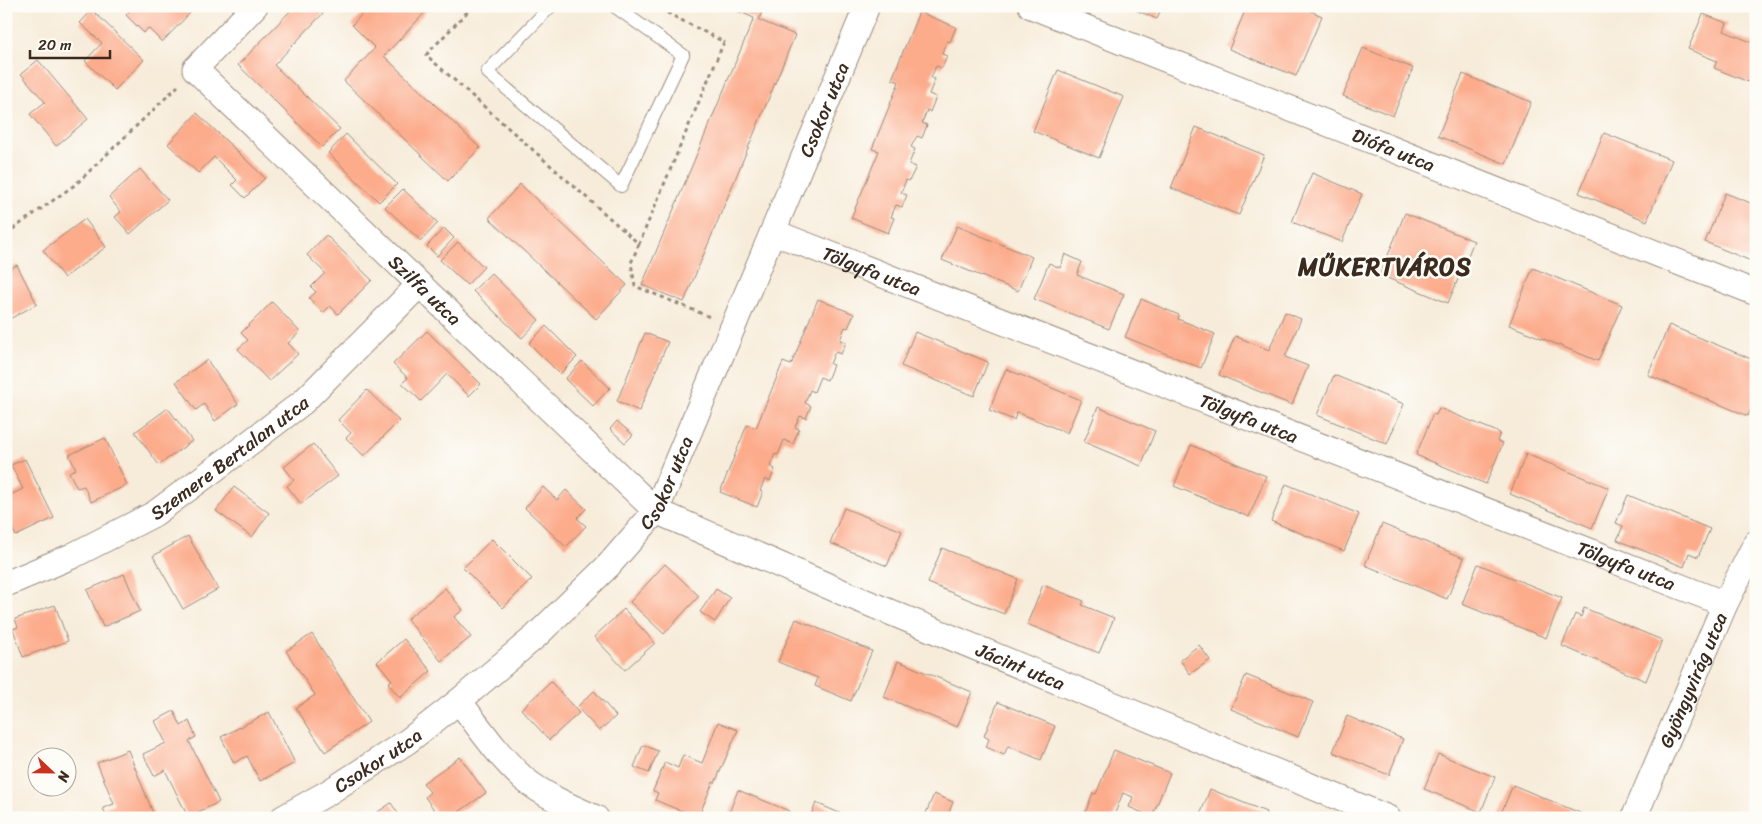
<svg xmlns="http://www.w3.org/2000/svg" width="1762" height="824" viewBox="0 0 1762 824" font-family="Sriracha,sans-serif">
<rect width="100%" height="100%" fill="#fdfcf7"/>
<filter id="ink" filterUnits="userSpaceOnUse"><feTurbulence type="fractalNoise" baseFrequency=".02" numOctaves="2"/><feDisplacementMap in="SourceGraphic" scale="10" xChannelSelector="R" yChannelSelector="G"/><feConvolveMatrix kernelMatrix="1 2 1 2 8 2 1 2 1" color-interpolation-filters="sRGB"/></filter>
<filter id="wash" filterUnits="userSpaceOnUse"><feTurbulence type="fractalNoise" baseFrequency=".0096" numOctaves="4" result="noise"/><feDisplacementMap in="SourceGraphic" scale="20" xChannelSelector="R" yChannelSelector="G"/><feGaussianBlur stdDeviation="1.12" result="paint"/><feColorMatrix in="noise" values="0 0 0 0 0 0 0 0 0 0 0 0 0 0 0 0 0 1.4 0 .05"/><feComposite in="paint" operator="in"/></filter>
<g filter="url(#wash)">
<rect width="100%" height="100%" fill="#f7ecda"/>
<g id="blocks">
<!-- building -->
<g fill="#fcab8b">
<polygon points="134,6 187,6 192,11 162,42 148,28 144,33 126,15"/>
<polygon points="295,6 330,6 274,65 340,129 322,147 238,65"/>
<polygon points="369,6 431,6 384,56 480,148 448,181 344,81 375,48 352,25"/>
<polygon points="726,6 764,6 759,20 795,35 684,302 642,285 754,18"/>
<polygon points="1126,6 1162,6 1157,19"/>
<polygon points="1247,6 1299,6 1322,16 1296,76 1229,49"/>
<polygon points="92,10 144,60 115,90 85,61 102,43 80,23"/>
<polygon points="919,12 956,27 950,42 947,41 942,54 947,56 942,68 936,66 931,78 935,79 929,94 936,97 930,112 927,110 922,123 927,125 922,138 917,136 911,147 915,149 909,164 916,167 909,181 906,180 901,193 907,195 902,207 896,205 891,217 894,218 888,233 851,218 879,151 872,149 899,82 892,79"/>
<polygon points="1703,14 1727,23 1724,31 1756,44 1756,85 1714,68 1717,61 1688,49"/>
<polygon points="1363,48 1413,68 1393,116 1343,96"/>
<polygon points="38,60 88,119 56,146 30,114 45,102 21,74"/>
<polygon points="1058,70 1124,97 1099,158 1033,131"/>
<polygon points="1463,74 1531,102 1506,164 1438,136"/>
<polygon points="197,113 265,178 245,198 232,185 237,180 214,157 198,173 168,144"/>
<polygon points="1196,127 1264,155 1239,215 1171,188"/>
<polygon points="1604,133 1672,160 1647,221 1579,193"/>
<polygon points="346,134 397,184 379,202 328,153"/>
<polygon points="140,169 168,200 130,234 115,217 121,212 109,197"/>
<polygon points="1312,173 1362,194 1342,242 1292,222"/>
<polygon points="520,184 627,285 596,319 489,218"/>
<polygon points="403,189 438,223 421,241 385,207"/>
<polygon points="1725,193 1756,205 1756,263 1705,242"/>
<polygon points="1405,213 1474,241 1448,303 1380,275"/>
<polygon points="85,219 106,247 64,278 43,250"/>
<polygon points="957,226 1032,257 1018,291 942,260"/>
<polygon points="444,228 454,238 437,256 427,246"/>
<polygon points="326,235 372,280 338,314 330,306 323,313 309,298 316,292 311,287 325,273 307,255"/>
<polygon points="458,242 484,267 467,285 440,260"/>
<polygon points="1065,254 1082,262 1077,275 1124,294 1109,329 1034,299 1049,263 1060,268"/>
<polygon points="17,265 37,304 6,321 6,271"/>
<polygon points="1533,268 1622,305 1598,361 1509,325"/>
<polygon points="491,273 539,320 522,338 473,291"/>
<polygon points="818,299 854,314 848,328 845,327 840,340 846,342 841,354 835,352 830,364 833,365 827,380 820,377 814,392 810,390 805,403 811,406 806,418 800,416 795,427 799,429 793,444 784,440 778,455 775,454 770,466 775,469 770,481 765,479 760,491 763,492 757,507 720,492 747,425 756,428 783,362 791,365"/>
<polygon points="1141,299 1179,315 1178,319 1215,334 1201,368 1125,337"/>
<polygon points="272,302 300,332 288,343 298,354 269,381 238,349 248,340 241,333"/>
<polygon points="1285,312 1301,319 1285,357 1308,366 1292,405 1219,375 1235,336 1269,350"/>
<polygon points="1669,325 1756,361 1756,397 1748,416 1648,375"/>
<polygon points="546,326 577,357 560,374 529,343"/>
<polygon points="427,331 481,384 469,396 447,374 421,401 402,383 408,378 393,364"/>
<polygon points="915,332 988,362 974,396 901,366"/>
<polygon points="645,333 668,342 639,411 617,401"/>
<polygon points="207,360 238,404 215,421 204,404 196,410 176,382"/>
<polygon points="582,361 610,388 593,406 565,379"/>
<polygon points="1006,369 1081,400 1067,433 1017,412 1014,420 989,410"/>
<polygon points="1334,375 1404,404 1387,444 1317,415"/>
<polygon points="367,390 399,421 364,456 346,438 351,433 338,420"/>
<polygon points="1098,407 1155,431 1141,466 1084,442"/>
<polygon points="168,408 192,441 159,465 135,432"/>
<polygon points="1439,408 1500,433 1497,441 1503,443 1486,484 1416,455 1433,414 1436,415"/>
<polygon points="617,421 633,435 625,443 610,429"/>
<polygon points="105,438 127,485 91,502 84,486 77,488 69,472 76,469 69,455"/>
<polygon points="313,444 338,476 301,504 287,486 294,480 284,467"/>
<polygon points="1191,445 1266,476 1249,517 1174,486"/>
<polygon points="1526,454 1609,488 1592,528 1510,494"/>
<polygon points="25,459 54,518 16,536 6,517 6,497 23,489 11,465"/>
<polygon points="1286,484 1359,514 1344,551 1271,521"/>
<polygon points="234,487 269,513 252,537 216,511"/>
<polygon points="543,487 557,500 566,490 586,509 577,518 586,526 566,547 525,508"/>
<polygon points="1628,495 1710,529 1698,557 1689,553 1684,567 1617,540 1623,526 1616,523"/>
<polygon points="844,508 902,531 887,566 830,543"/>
<polygon points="1382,524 1464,558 1447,599 1365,565"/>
<polygon points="188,536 218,589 183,609 153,556"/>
<polygon points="492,539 532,579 503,608 463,568"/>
<polygon points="942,548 1018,579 1004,614 928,583"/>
<polygon points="665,564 699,596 664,634 630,602"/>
<polygon points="1478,564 1562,598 1546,638 1462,604"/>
<polygon points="124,574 140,611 103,627 87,590"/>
<polygon points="1043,585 1084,601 1082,605 1114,618 1099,653 1027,624"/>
<polygon points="445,588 463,610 454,617 471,637 441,661 407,619"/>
<polygon points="716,589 730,598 715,622 700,612"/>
<polygon points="55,605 68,641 23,657 13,629 18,627 15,619"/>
<polygon points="1584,608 1662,640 1646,681 1562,646 1575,614 1581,617"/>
<polygon points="624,609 655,643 625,670 594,637"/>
<polygon points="796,619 872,651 851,701 815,686 818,678 778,662"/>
<polygon points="312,634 369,722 325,752 296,708 315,695 286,651"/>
<polygon points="404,639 431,671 400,698 388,683 392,680 377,662"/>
<polygon points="1199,645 1210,660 1190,674 1180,660"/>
<polygon points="898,661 972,692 957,727 884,697"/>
<polygon points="1246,675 1313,702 1298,737 1231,709"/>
<polygon points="551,682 579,713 549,740 521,709"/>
<polygon points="594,691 616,716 599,731 577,707"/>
<polygon points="998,702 1055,726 1041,760 1008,746 1004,755 986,747 989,739 984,736"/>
<polygon points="174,711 181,726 189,721 196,737 189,741 219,802 188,817 165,770 154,776 143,754 166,743 155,721"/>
<polygon points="269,712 295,763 260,781 247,756 234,763 221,737"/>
<polygon points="1347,716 1403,739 1389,775 1333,752"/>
<polygon points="718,722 738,730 715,783 713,782 698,818 655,800 658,793 653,791 665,762 678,768 683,755 702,763"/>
<polygon points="643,745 658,751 649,773 634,767"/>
<polygon points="128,750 155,818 107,818 103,808 114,804 97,763"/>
<polygon points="1114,750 1170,773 1152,817 1129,807 1133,797 1123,793 1113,818 1083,818 1093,793 1096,794"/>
<polygon points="1438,754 1495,777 1481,812 1424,789"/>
<polygon points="460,757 486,793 450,818 440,818 425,797 430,792 423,783"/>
<polygon points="1513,785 1592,818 1499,818"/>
<polygon points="1210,789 1266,812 1264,818 1199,818"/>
<polygon points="738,790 789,811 786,818 727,818"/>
<polygon points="934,794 953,802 947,818 924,818"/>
<polygon points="391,803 401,818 369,818"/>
<polygon points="816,803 851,818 810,818"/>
</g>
</g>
</g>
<g filter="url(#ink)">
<use href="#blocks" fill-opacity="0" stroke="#998b7c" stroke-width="1"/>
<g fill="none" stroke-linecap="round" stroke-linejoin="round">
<!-- lane casing -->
<g stroke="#998b7c" stroke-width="14">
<polyline id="lane" points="551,6 487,72 621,186 683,55 614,6"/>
</g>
<!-- street casing -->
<g stroke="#998b7c" stroke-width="27">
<g id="street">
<path id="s1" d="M255,6L195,69L656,511L851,596L1388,818"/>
<path id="s2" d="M1031,6L1756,293"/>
<path id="s3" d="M773,232L1725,604"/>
<path id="s4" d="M6,584L72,556L154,514L231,457L303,402L419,285"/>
<path d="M459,701C479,727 499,757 524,779C545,796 571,807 596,818"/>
<path id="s5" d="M283,818L329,792L408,741L459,701L536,636L608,566L656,511L867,6"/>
<path id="s6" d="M1634,818L1725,604L1756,543"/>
</g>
</g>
<!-- path -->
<g stroke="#998b7c" stroke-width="3" stroke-dasharray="4 4" stroke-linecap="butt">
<polyline points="473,6 426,55 639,244 724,42 654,6"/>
<polyline points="6,234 76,184 178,86"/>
<polyline points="639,244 631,263 635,286 710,317"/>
</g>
<!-- lane -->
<use href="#lane" stroke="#fff" stroke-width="12"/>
<!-- street -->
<use href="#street" stroke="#fff" stroke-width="25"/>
</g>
</g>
<g text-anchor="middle" stroke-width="5" stroke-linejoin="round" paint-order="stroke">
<!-- street labels -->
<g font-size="19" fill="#3b2a1e" stroke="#fdfcf7">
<text dy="7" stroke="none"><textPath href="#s5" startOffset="921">Csokor utca</textPath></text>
<text dy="7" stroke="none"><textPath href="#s2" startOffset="390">Diófa utca</textPath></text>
<text dy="7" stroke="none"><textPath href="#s3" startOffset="106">Tölgyfa utca</textPath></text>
<text dy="7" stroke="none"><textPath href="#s1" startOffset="406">Szilfa utca</textPath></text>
<text dy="7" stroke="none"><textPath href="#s3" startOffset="511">Tölgyfa utca</textPath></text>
<text dy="7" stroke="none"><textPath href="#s4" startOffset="258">Szemere Bertalan utca</textPath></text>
<text dy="7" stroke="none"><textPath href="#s5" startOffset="516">Csokor utca</textPath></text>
<text dy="7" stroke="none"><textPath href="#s3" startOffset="916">Tölgyfa utca</textPath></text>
<text dy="7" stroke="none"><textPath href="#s1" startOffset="1122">Jácint utca</textPath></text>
<text dy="7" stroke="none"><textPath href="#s6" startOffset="150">Gyöngyvirág utca</textPath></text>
<text dy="7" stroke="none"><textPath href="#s5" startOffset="111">Csokor utca</textPath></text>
</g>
<!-- district labels -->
<g font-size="24" font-weight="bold" letter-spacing="1" fill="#3b2a1e" stroke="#fdfcf7">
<text x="1385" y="275">MŰKERTVÁROS</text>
</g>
</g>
<!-- margin -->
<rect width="1762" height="824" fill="none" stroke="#fdfcf7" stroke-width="25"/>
<!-- north arrow -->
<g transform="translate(52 772) rotate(112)"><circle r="24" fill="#fdfcf7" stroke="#afa8a0"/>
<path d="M0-4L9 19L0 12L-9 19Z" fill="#c8321e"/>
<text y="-8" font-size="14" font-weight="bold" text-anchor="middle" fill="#3b2a1e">N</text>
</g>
<!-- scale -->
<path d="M30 50v8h80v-8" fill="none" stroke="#3b2a1e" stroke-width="2.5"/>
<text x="38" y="50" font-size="15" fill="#3b2a1e" stroke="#fdfcf7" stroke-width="4" paint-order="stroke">20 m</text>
</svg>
